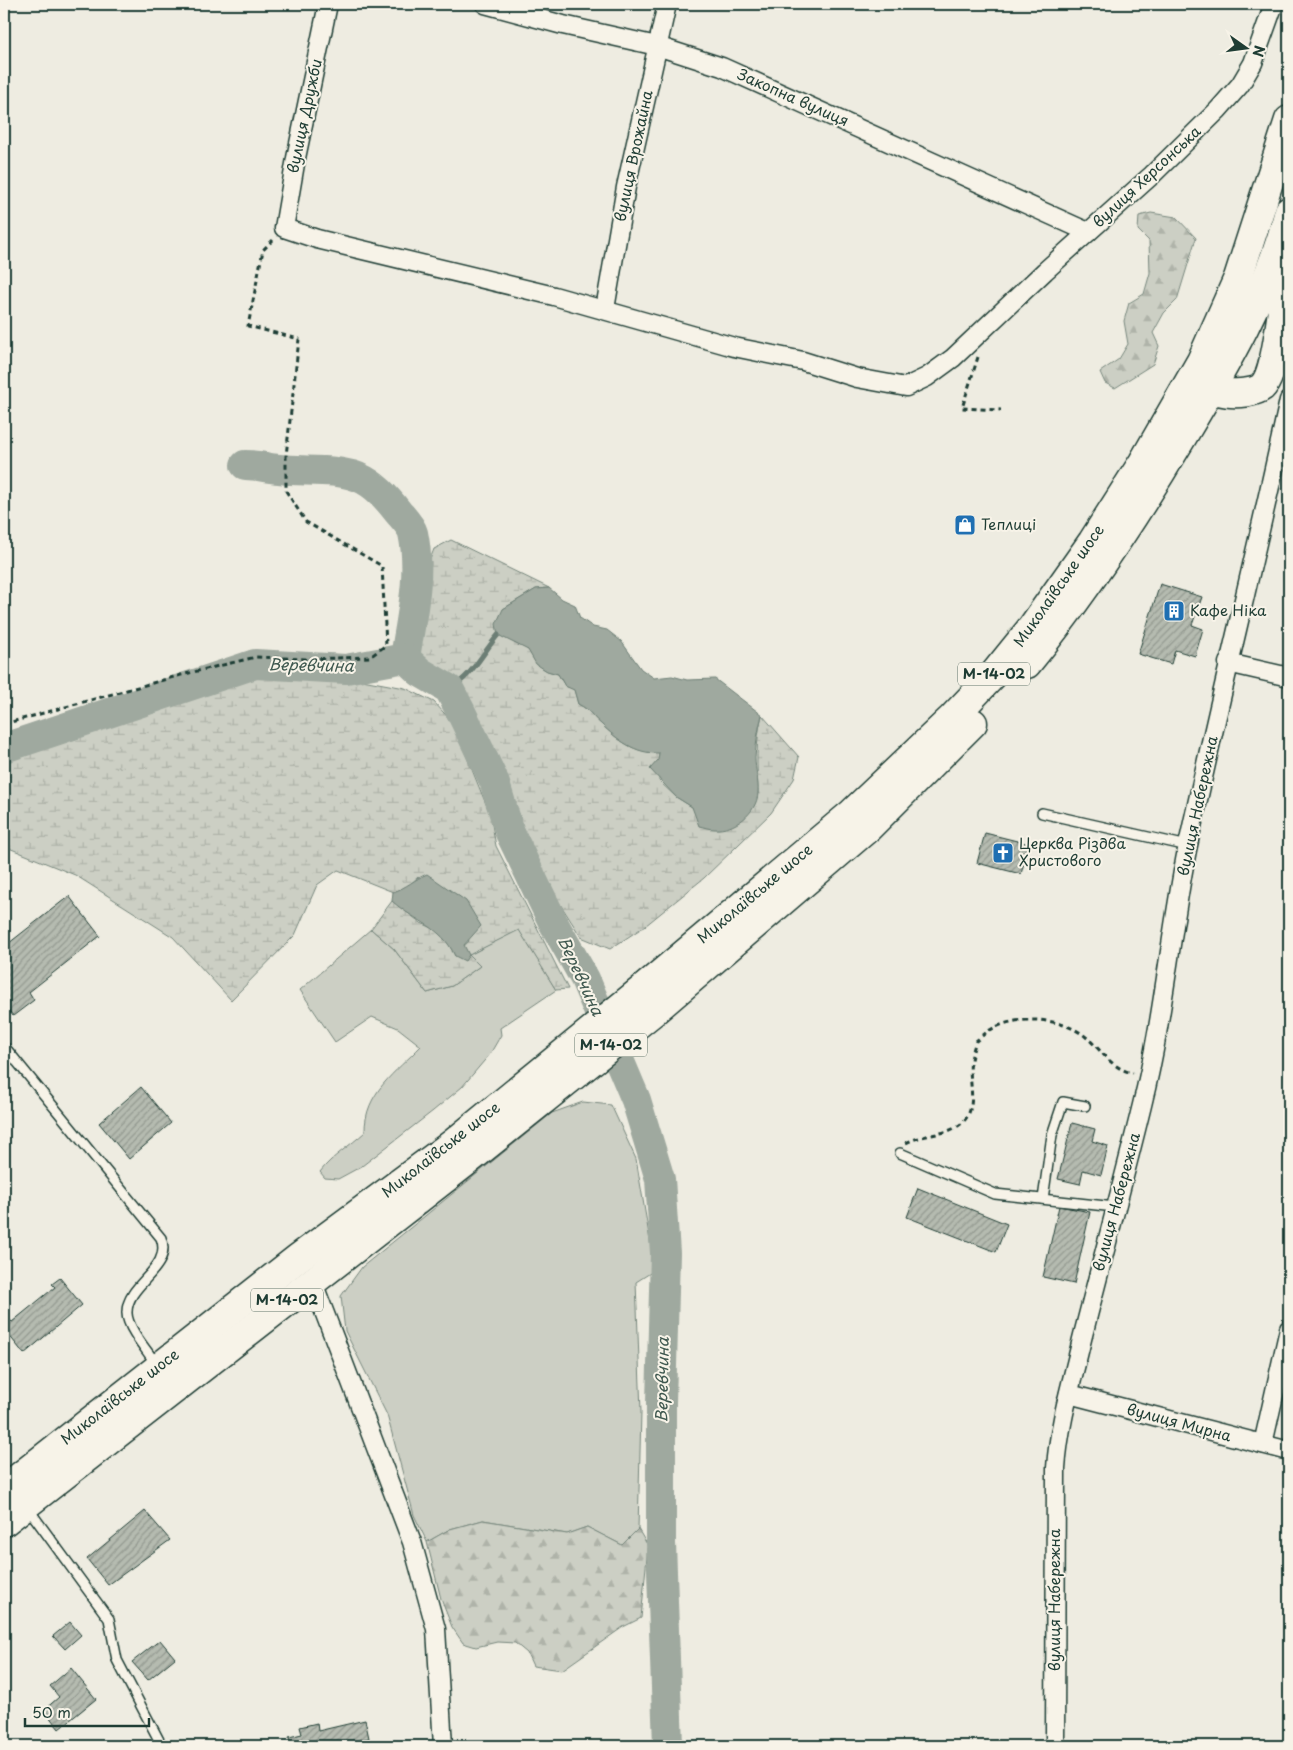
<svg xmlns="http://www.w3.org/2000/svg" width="1293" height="1750" viewBox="0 0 1293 1750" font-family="'Playpen Sans',sans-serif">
<defs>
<pattern id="forest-firs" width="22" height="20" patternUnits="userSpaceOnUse" patternTransform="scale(1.25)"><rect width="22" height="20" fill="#cccfc4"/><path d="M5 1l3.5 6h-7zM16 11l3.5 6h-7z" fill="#afb3a9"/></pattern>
<pattern id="wetland-marsh" width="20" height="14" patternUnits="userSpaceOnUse" patternTransform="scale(1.25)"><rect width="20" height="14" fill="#cccfc4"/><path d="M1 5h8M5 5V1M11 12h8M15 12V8" fill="none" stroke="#afb3a9"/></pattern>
<pattern id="building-hatch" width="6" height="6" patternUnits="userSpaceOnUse" patternTransform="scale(1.25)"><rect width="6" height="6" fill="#b5bbb0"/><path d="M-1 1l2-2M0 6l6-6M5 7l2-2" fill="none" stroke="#939990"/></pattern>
</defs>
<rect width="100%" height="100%" fill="#eeece1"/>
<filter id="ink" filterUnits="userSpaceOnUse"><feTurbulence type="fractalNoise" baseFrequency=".02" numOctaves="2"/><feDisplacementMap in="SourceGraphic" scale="10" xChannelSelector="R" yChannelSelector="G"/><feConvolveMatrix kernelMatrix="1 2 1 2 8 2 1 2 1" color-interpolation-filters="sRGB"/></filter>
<g filter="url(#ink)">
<!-- green -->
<g fill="#cccfc4" stroke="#76867c">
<path d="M371,929L394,949L427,993L452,986L480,966L469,955L519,929L556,990L500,1028L501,1035L490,1054L462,1087L433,1111L362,1166L338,1179L325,1178L320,1172C332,1156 350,1146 365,1132C364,1093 396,1072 421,1046L398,1028L372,1017L335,1042L300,990Z"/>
<polygon points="583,1102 611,1105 636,1159 655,1270 636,1282 641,1412 638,1529 622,1545 587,1527 567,1534 483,1520 450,1529 427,1542 414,1515 387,1415 345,1331 341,1296 362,1267 552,1113"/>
</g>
<!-- forest -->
<g fill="url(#forest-firs)" stroke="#76867c">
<polygon points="1151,213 1176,217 1196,238 1177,300 1164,313 1153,333 1159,346 1153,364 1115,388 1105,383 1100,372 1119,359 1128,344 1124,321 1129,303 1144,294 1150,273 1149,241 1138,230 1139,216"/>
<polygon points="483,1520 567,1534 587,1527 622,1545 638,1529 648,1546 641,1618 623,1627 562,1670 533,1666 527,1653 515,1643 497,1642 476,1647 463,1643 452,1627 441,1599 427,1542 450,1529"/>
</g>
<!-- wetland -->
<g fill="url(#wetland-marsh)" stroke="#76867c">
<path d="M451,540L549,588L536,589L503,609L514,643C519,645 526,647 529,651C541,665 537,669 558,674L565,686L574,689L578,704C591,711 591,715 601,724C618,740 635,754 659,752V781L676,797L692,807L758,794C757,766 755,743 762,715L799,757L794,779L771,813L704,878L645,926L610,949L581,937L531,858L481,727L466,697L450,680L431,674L419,663L415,652L423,578L434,549Z"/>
<polygon points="213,674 346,677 405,688 434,702 453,723 490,814 496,846 568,989 556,990 519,930 469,955 480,966 452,986 427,993 394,949 371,929 392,901 421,923 435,929 447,940 455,956 469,941 418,877 405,889 393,892 338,870 317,885 295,935 231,1000 173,937 75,875 4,846 4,741"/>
</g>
<!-- water -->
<g fill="#9fa99f" stroke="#6c7e74">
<path d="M549,588L562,599L575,605L580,618L593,627L607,630L621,641L641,669L654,678L672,676L687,680L715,679L762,715C758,730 756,743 755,758C755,769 759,781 758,793C757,813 734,831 714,829C709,829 704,827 699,826L692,807L676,797L650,769L658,760L659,753C635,754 618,740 601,724C590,715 592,711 578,704L574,690L565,686L558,674L547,671L536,664L528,650L498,635L496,624L503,609L536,589Z"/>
<path d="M427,874L466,901L481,926L464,945L469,955L465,961L455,956C441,925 416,923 392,901L393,892C406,888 415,879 427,874Z"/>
</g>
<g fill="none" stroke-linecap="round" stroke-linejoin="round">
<!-- stream -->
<path stroke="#6c7e74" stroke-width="5" d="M449,689C472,677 481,655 498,635"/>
<!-- river -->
<g stroke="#9fa99f" stroke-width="30">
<path d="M245,465C257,465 267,468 279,469C304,472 334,468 358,477C375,484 387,498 398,512C403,518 411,526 413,533C422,574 411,618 405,658"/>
<polyline points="4,748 255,664 346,669 405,658 420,672 449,689 461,712 494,781 510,833 554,924 585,979 636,1100 660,1179 665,1253 661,1403 661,1543 668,1746"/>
</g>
</g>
<!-- building -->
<g fill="url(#building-hatch)" stroke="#1f3d34">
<polygon points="1160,584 1202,597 1192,625 1203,629 1195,656 1175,650 1171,664 1138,654"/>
<polygon points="985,833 1029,844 1021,874 977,863"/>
<polygon points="69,896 100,936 29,992 34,1000 13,1016 4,1004 4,947"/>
<polygon points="141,1087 171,1123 129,1159 99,1123"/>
<polygon points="1072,1123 1095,1129 1092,1141 1108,1146 1101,1175 1083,1170 1080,1184 1058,1179"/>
<polygon points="918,1188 1007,1224 996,1252 907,1217"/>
<polygon points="1059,1206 1090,1212 1074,1284 1043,1277"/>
<polygon points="60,1278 82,1305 24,1354 4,1329 4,1322 8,1318 12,1322 55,1287 52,1284"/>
<polygon points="145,1511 170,1540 108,1585 87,1559"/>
<polygon points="70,1622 81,1635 65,1649 53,1636"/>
<polygon points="160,1640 175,1658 148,1680 132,1662"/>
<polygon points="71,1668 96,1699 59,1729 44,1710 59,1697 50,1686"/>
<polygon points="365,1720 369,1738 334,1746 291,1746 289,1737 302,1734 300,1727 317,1723 318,1731"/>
</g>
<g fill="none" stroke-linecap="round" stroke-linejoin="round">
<!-- lane casing -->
<g stroke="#1f3d34" stroke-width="12">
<g id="lane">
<polyline points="1042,813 1188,846"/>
<path d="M4,1046L161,1238C173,1269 127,1283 127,1312C126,1327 149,1353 157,1365"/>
<polyline points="900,1153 995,1194 1115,1207"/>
<polyline points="1043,1199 1052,1135 1063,1102 1085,1106"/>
<polyline points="27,1507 109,1619 117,1660 162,1746"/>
</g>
</g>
<!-- street casing -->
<g stroke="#1f3d34" stroke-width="21">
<g id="street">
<polyline points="328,4 296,158 284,228 317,239 554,296 734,347 803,361 857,378 906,387 927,377 953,358 1045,271 1152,175 1218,110 1240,85 1253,63 1274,4"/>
<polyline points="485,4 563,25 657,46 722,67 1088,232"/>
<polyline points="605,309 626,187 667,4"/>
<polyline points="1228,663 1289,677"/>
<polyline points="312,1280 412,1542 436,1629 443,1746"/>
<polyline points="1069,1394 1289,1451"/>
<polyline points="1263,1444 1289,1329"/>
<path d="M1055,1746L1056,1468C1059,1423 1072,1382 1082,1339C1102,1260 1123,1183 1142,1105C1163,1021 1170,935 1187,850C1219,700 1257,551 1289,400"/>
</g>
</g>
<!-- primary casing -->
<g stroke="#1f3d34" stroke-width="31">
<g id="primary">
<path d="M1208,373C1199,397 1249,397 1262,387C1279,371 1285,278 1289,251"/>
<path d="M1027,664C1085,593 1136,515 1183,436C1226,365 1268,293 1289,211"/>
<polyline points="4,1489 298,1258 452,1144 646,986 852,813 952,718 994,674 1032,627 1092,542 1143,462 1201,361 1238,278 1289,120"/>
<polyline points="4,1522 465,1163 652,1013 868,828 973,723"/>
</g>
</g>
<!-- path -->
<g stroke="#1f3d34" stroke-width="3" stroke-dasharray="5 4" stroke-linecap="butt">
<polyline points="978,357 962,408 1001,410"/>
<polyline points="4,724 181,675 256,657 305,659 370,657 386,645 382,566 306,522 286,491 286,456 299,339 248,326 263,250 273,240"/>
<path d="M906,1143C922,1134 943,1136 958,1126C981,1111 967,1082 971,1060C972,1054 974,1047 976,1041C983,1035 990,1029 998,1026C1024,1015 1065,1019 1086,1037C1102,1050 1111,1069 1133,1073"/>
</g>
<!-- lane -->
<use href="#lane" stroke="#f7f3e8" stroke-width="9"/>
<!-- street -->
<use href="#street" stroke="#f7f3e8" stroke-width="18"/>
<!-- primary -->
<use href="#primary" stroke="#f7f3e8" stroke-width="28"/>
</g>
</g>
<!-- icons -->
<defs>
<g id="shop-square" transform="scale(1.125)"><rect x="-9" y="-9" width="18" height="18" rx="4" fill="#1f6fb2" stroke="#f7f3e8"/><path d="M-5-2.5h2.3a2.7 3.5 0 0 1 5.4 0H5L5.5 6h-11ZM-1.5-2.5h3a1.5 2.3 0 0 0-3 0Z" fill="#fff"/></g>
<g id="building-square" transform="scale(1.125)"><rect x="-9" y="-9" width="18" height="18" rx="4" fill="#1f6fb2" stroke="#f7f3e8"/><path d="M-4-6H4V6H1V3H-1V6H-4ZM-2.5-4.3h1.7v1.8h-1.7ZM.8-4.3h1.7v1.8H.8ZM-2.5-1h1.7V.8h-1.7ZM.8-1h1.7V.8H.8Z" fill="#fff"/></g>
<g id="church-square" transform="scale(1.125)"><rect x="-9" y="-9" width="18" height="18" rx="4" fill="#1f6fb2" stroke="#f7f3e8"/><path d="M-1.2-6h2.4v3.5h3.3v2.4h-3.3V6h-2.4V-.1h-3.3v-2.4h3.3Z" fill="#fff"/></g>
</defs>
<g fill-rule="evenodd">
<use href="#shop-square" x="965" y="525"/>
<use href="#building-square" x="1174" y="611"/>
<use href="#church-square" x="1003" y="853"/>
</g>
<g text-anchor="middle" stroke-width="4" stroke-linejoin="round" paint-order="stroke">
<!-- shield labels -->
<g fill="#f7f3e8" stroke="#60746a" stroke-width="1">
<rect x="958" y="662.5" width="72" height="23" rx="4"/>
<rect x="575" y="1033.5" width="72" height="23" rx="4"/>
<rect x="251" y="1288.5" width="72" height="23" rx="4"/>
</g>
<g font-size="14" font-weight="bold" fill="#1f3d34">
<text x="994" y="679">М-14-02</text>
<text x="611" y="1050">М-14-02</text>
<text x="287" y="1305">М-14-02</text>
</g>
<!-- street labels -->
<g font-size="15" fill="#1f3d34" stroke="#f7f3e8">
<text transform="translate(793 98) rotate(24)" y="5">Закопна вулиця</text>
<text transform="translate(305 116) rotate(-78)" y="5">вулиця Дружби</text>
<text transform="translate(634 156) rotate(-78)" y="5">вулиця Врожайна</text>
<text transform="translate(1147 177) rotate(-43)" y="5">вулиця Херсонська</text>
<text transform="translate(1059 586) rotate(-55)" y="5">Миколаївське шосе</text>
<text transform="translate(1198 806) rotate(-78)" y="5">вулиця Набережна</text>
<text transform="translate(755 894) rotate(-40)" y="5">Миколаївське шосе</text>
<text transform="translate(441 1150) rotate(-38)" y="5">Миколаївське шосе</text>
<text transform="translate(1117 1202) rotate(-75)" y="5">вулиця Набережна</text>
<text transform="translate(120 1397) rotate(-38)" y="5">Миколаївське шосе</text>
<text transform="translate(1179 1423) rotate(15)" y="5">вулиця Мирна</text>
<text transform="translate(1055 1600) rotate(-90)" y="5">вулиця Набережна</text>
</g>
<!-- poi labels -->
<g font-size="15" fill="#1f3d34" stroke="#f7f3e8" text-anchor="start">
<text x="981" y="530">Теплиці</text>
<text x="1190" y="616">Кафе Ніка</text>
<text x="1019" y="849">Церква Різдва<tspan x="1019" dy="17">Христового</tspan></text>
</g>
<!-- water labels -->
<g font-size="16" font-style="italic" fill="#3f584f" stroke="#f7f3e8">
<text transform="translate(311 665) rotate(1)" y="6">Веревчина</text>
<text transform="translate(581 976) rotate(65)" y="6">Веревчина</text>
<text transform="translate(662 1380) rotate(-89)" y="6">Веревчина</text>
</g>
</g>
<!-- margin -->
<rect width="1293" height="1750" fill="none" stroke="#f7f3e8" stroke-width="20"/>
<rect x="10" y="10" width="1273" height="1730" fill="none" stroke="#1f3d34" stroke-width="2" filter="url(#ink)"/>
<!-- north arrow -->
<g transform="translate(1246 48) rotate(104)" stroke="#f7f3e8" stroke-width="4" paint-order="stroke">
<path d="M0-4L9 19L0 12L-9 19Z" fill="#1f3d34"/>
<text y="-8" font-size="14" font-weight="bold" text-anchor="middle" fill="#1f3d34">N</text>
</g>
<!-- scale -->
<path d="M25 1718v8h124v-8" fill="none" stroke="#1f3d34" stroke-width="2.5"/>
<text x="32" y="1718" font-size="15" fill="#1f3d34" stroke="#f7f3e8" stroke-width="4" paint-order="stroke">50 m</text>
</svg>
